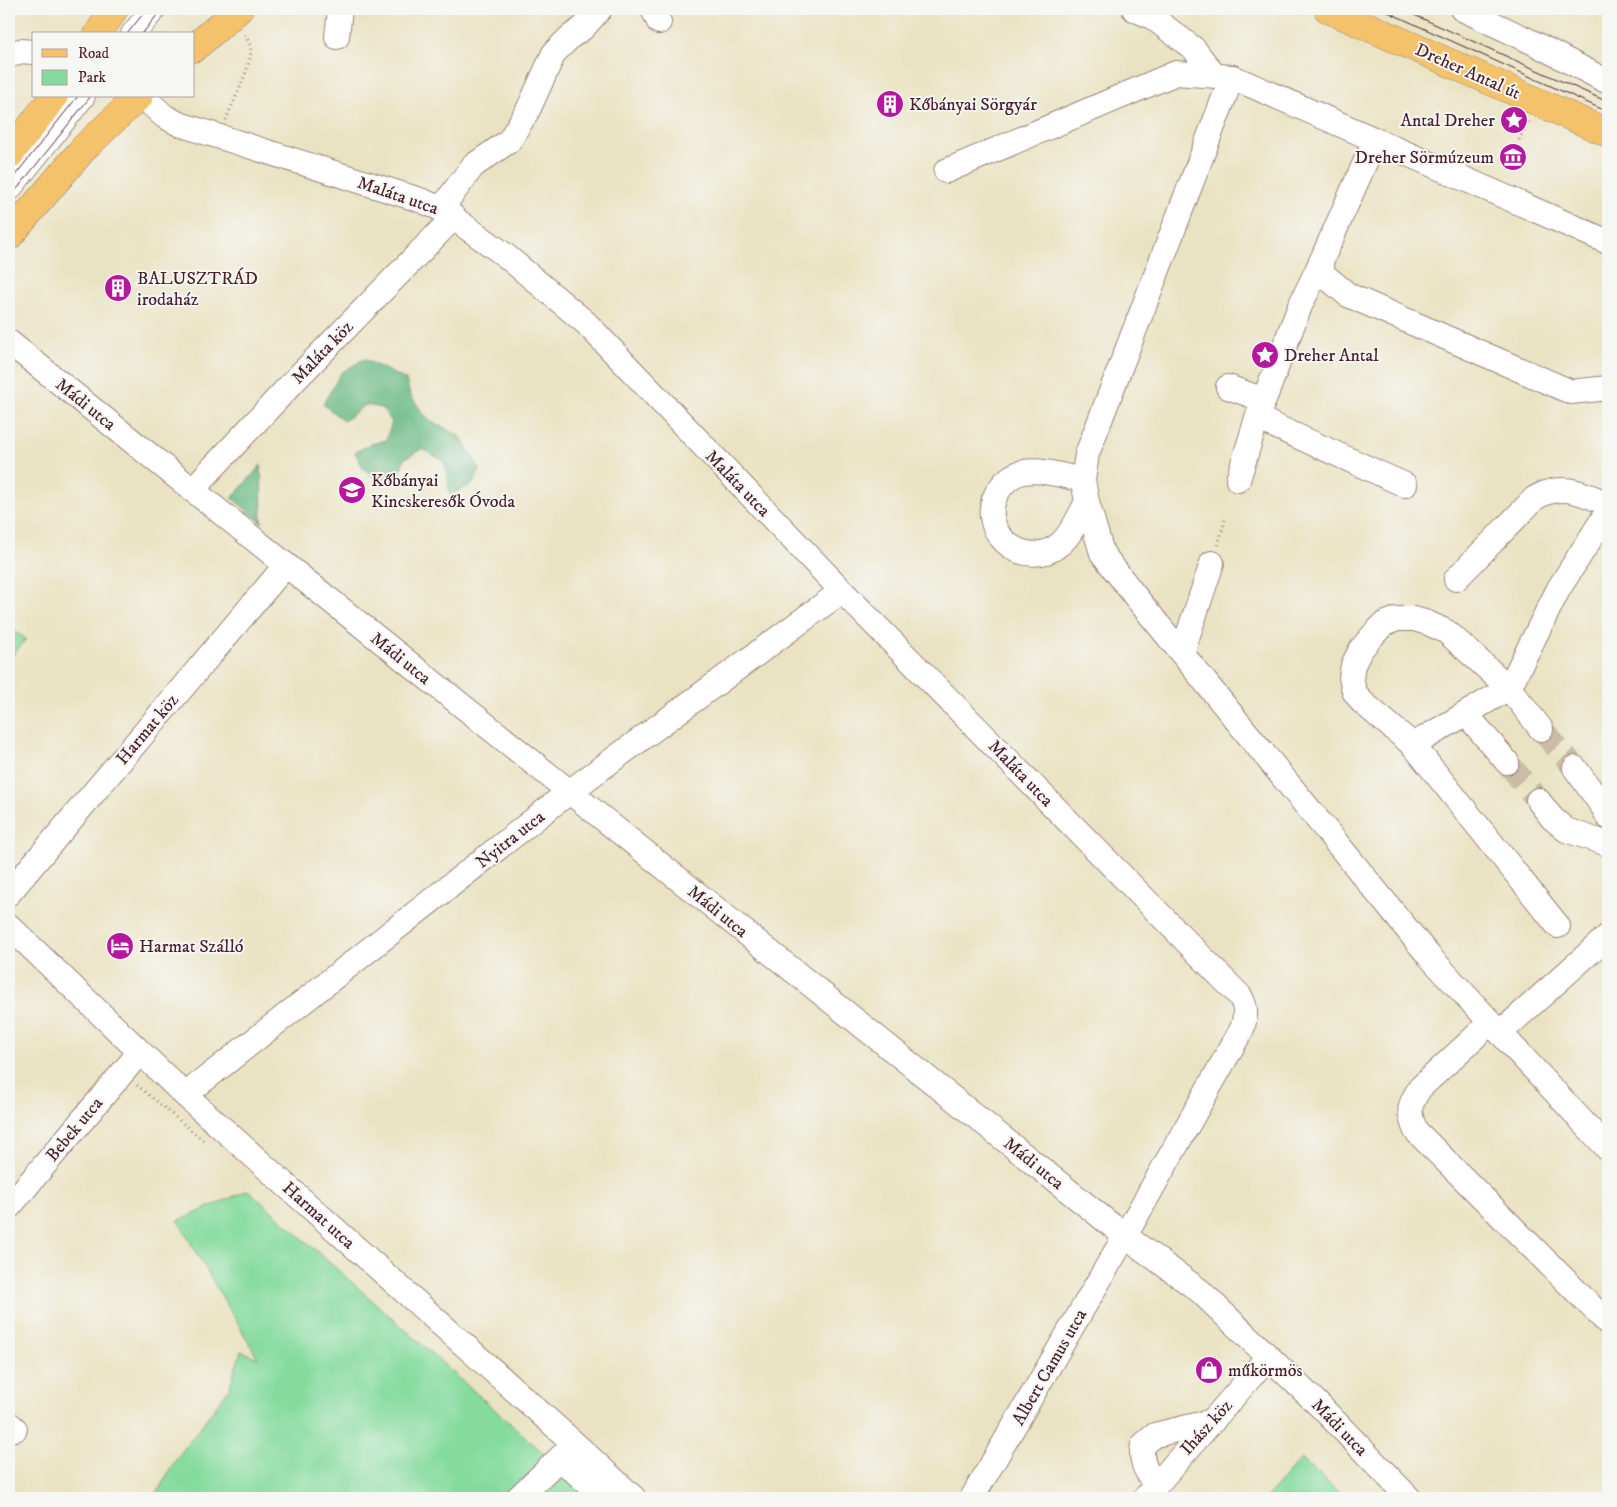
<svg xmlns="http://www.w3.org/2000/svg" width="1617" height="1507" viewBox="0 0 1617 1507" font-family="'IM FELL DW Pica',serif">
<rect width="100%" height="100%" fill="#f6f6f2"/>
<filter id="ink" filterUnits="userSpaceOnUse"><feTurbulence type="fractalNoise" baseFrequency=".02" numOctaves="2"/><feDisplacementMap in="SourceGraphic" scale="10" xChannelSelector="R" yChannelSelector="G"/><feConvolveMatrix kernelMatrix="1 2 1 2 8 2 1 2 1" color-interpolation-filters="sRGB"/></filter>
<filter id="wash" filterUnits="userSpaceOnUse"><feTurbulence type="fractalNoise" baseFrequency=".0096" numOctaves="4" result="noise"/><feDisplacementMap in="SourceGraphic" scale="20" xChannelSelector="R" yChannelSelector="G"/><feGaussianBlur stdDeviation="1.12" result="paint"/><feColorMatrix in="noise" values="0 0 0 0 0 0 0 0 0 0 0 0 0 0 0 0 0 1.4 0 .05"/><feComposite in="paint" operator="in"/></filter>
<g filter="url(#wash)">
<rect width="100%" height="100%" fill="#eae3c3"/>
<!-- green -->
<g fill="#85db9e" stroke="#687d64">
<polygon points="9,628 26,639 9,660"/>
<polygon points="248,1190 548,1457 595,1498 154,1498 177,1458 229,1389 241,1351 258,1358 178,1221"/>
<polygon points="1301,1459 1345,1498 1266,1498"/>
</g>
<!-- forest -->
<g fill="#6cbb85" stroke="#5b6d58">
<polygon points="364,359 406,380 410,395 423,413 431,421 460,436 480,470 473,484 449,495 448,477 444,461 422,449 404,459 398,478 382,483 363,468 355,452 371,444 386,440 392,422 382,408 365,405 344,421 323,404 341,373"/>
<polygon points="261,465 262,523 232,498"/>
</g>
</g>
<g filter="url(#ink)">
<g fill="none" stroke-linecap="round" stroke-linejoin="round">
<!-- minor-tunnel -->
<g stroke="#cabca5" stroke-width="24" stroke-dasharray="24 12" stroke-linecap="butt">
<polyline points="1541,729 1575,768"/>
<polyline points="1507,762 1538,800"/>
</g>
<!-- minor casing -->
<g stroke="#9a8177" stroke-width="26">
<g id="minor">
<polyline points="653,9 659,22"/>
<polyline points="1134,9 1152,17 1194,49 1214,75"/>
<polyline points="1462,9 1532,42 1608,82"/>
<polyline points="133,34 154,9"/>
<polyline points="337,37 340,9"/>
<polyline points="9,56 20,51 34,52"/>
<polyline points="1232,77 1087,454 1083,480 1087,502 1102,553 1135,596 1429,956 1608,1149"/>
<path d="M142,96L164,116L179,124L423,201L441,209L505,255L586,323L842,591L1240,996C1247,1008 1246,1016 1242,1029L1125,1236L972,1498"/>
<polyline points="1375,140 1320,264 1324,275 1348,295 1571,392 1608,388"/>
<polyline points="946,171 1176,73 1232,77 1608,242"/>
<polyline points="9,189 83,96"/>
<polyline points="441,209 473,166 509,141 528,110 554,53 570,37 583,28 600,9"/>
<polyline points="1320,264 1300,306 1257,418 1405,485"/>
<polyline points="9,342 286,565 1125,1236 1200,1291 1322,1408 1409,1498"/>
<polyline points="1228,387 1264,400"/>
<path d="M1083,480C1064,476 1042,469 1023,472C1014,474 1006,480 1001,487C970,526 1023,575 1060,544C1072,534 1079,516 1087,502"/>
<polyline points="1238,480 1257,418"/>
<polyline points="192,490 295,380 454,217"/>
<path d="M1456,579L1535,498C1562,482 1582,493 1608,504"/>
<polyline points="1182,653 1212,563"/>
<polyline points="1466,714 1507,762"/>
<polyline points="1541,729 1509,688 1447,632 1428,623 1414,619 1397,619 1384,624 1375,633 1361,649 1353,665 1351,677 1354,691 1362,702 1413,745 1558,926"/>
<polyline points="1413,745 1509,688 1559,588 1608,511"/>
<polyline points="1575,768 1603,807 1608,817"/>
<polyline points="1538,800 1552,818 1566,830 1608,844"/>
<polyline points="9,893 286,565"/>
<polyline points="9,926 185,1095 576,1445 634,1498"/>
<path d="M1490,1023L1420,1088C1409,1105 1407,1111 1416,1131L1608,1323"/>
<polyline points="1500,1033 1608,936"/>
<polyline points="185,1095 569,792 842,591"/>
<polyline points="9,1207 140,1052"/>
<polyline points="9,1424 15,1429"/>
<polyline points="560,1459 605,1498"/>
<path d="M1155,1485C1147,1472 1139,1461 1143,1445L1155,1435L1213,1421"/>
<polyline points="518,1498 565,1453 576,1445"/>
<polyline points="1145,1498 1268,1357"/>
</g>
</g>
<!-- major casing -->
<g stroke="#9a8177" stroke-width="29">
<g id="major">
<polyline points="1328,9 1608,133"/>
<polyline points="98,34 114,9"/>
<polyline points="194,48 239,9"/>
<polyline points="9,155 54,96"/>
<polyline points="9,236 84,148 139,96"/>
</g>
</g>
<!-- path -->
<g stroke="#9a8177" stroke-width="3" stroke-dasharray="1 4" stroke-linecap="butt">
<polyline points="173,14 179,9"/>
<path d="M226,120C233,101 250,70 251,50C251,44 247,38 243,33"/>
<polyline points="1519,140 1529,121"/>
<polyline points="1218,545 1226,517"/>
<polyline points="137,1085 205,1142"/>
</g>
<!-- minor -->
<use href="#minor" stroke="#fff" stroke-width="24"/>
<!-- major -->
<use href="#major" stroke="#f3c26a" stroke-width="28"/>
<!-- tram -->
<g stroke="#4a1f2b" stroke-width="1">
<polyline points="1381,9 1608,112"/>
<polyline points="1401,9 1608,102"/>
<polyline points="127,34 147,9"/>
<polyline points="142,34 162,9"/>
<polyline points="9,183 78,96"/>
<polyline points="9,199 91,96"/>
</g>
</g>
</g>
<!-- icons -->
<defs>
<g id="building-disc" transform="scale(1.4375)"><circle r="9.5" fill="#b5179e" stroke="#f6f6f2"/><path d="M-4-6H4V6H1V3H-1V6H-4ZM-2.5-4.3h1.7v1.8h-1.7ZM.8-4.3h1.7v1.8H.8ZM-2.5-1h1.7V.8h-1.7ZM.8-1h1.7V.8H.8Z" fill="#fff"/></g>
<g id="sight-disc" transform="scale(1.4375)"><circle r="9.5" fill="#b5179e" stroke="#f6f6f2"/><path d="M0-6L1.8-2.2L6-1.7L2.9 1.2L3.7 5.4L0 3.3L-3.7 5.4L-2.9 1.2L-6-1.7L-1.8-2.2Z" fill="#fff"/></g>
<g id="museum-disc" transform="scale(1.4375)"><circle r="9.5" fill="#b5179e" stroke="#f6f6f2"/><path d="M0-6L6-3V-2H-6V-3ZM-5-1h2V3h-2ZM-1-1h2V3h-2ZM3-1h2V3H3ZM-6 4H6V6H-6Z" fill="#fff"/></g>
<g id="school-disc" transform="scale(1.4375)"><circle r="9.5" fill="#b5179e" stroke="#f6f6f2"/><path d="M0-5L7-2L0 1L-7-2ZM-4 1L0 2.5L4 1V4Q0 6-4 4Z" fill="#fff"/></g>
<g id="hotel-disc" transform="scale(1.4375)"><circle r="9.5" fill="#b5179e" stroke="#f6f6f2"/><path d="M-6-4.5h1.5V1H6V5H4.5V3h-9V5H-6ZM-4 0a1.8 1.8 0 1 1 3.6 0ZM.5 0V-2.5h3Q6-2.5 6 0Z" fill="#fff"/></g>
<g id="shop-disc" transform="scale(1.4375)"><circle r="9.5" fill="#b5179e" stroke="#f6f6f2"/><path d="M-5-2.5h2.3a2.7 3.5 0 0 1 5.4 0H5L5.5 6h-11ZM-1.5-2.5h3a1.5 2.3 0 0 0-3 0Z" fill="#fff"/></g>
</defs>
<g fill-rule="evenodd">
<use href="#building-disc" x="890" y="104"/>
<use href="#sight-disc" x="1514" y="120"/>
<use href="#museum-disc" x="1513" y="157"/>
<use href="#building-disc" x="118" y="288"/>
<use href="#sight-disc" x="1265" y="355"/>
<use href="#school-disc" x="352" y="490"/>
<use href="#hotel-disc" x="120" y="946"/>
<use href="#shop-disc" x="1209" y="1370"/>
</g>
<g text-anchor="middle" stroke-width="4" stroke-linejoin="round" paint-order="stroke">
<!-- street labels -->
<g font-size="18" fill="#4a1f2b" stroke="#f6f6f2">
<text transform="translate(1468 71) rotate(24)" y="6">Dreher Antal út</text>
<text transform="translate(398 195) rotate(19)" y="6">Maláta utca</text>
<text transform="translate(322 352) rotate(-46)" y="6">Maláta köz</text>
<text transform="translate(86 404) rotate(39)" y="6">Mádi utca</text>
<text transform="translate(738 483) rotate(46)" y="6">Maláta utca</text>
<text transform="translate(401 658) rotate(39)" y="6">Mádi utca</text>
<text transform="translate(147 729) rotate(-50)" y="6">Harmat köz</text>
<text transform="translate(1021 773) rotate(46)" y="6">Maláta utca</text>
<text transform="translate(510 839) rotate(-38)" y="6">Nyitra utca</text>
<text transform="translate(718 911) rotate(39)" y="6">Mádi utca</text>
<text transform="translate(74 1129) rotate(-50)" y="6">Bebek utca</text>
<text transform="translate(1034 1163) rotate(39)" y="6">Mádi utca</text>
<text transform="translate(319 1215) rotate(42)" y="6">Harmat utca</text>
<text transform="translate(1049 1367) rotate(-60)" y="6">Albert Camus utca</text>
<text transform="translate(1206 1427) rotate(-48)" y="6">Ihász köz</text>
<text transform="translate(1340 1427) rotate(46)" y="6">Mádi utca</text>
</g>
<!-- poi labels -->
<g font-size="18" fill="#4a1f2b" stroke="#f6f6f2" text-anchor="start">
<text x="909" y="110">Kőbányai Sörgyár</text>
<text x="1495" y="126" text-anchor="end">Antal Dreher</text>
<text x="1494" y="163" text-anchor="end">Dreher Sörmúzeum</text>
<text x="137" y="284">BALUSZTRÁD<tspan x="137" dy="21">irodaház</tspan></text>
<text x="1284" y="361">Dreher Antal</text>
<text x="371" y="486">Kőbányai<tspan x="371" dy="21">Kincskeresők Óvoda</tspan></text>
<text x="139" y="952">Harmat Szálló</text>
<text x="1228" y="1376">műkörmös</text>
</g>
</g>
<!-- margin -->
<rect width="1617" height="1507" fill="none" stroke="#f6f6f2" stroke-width="30"/>
<!-- legend -->
<rect x="32" y="32" width="162" height="65" fill="#f6f6f2" stroke="#b1a0a2"/>
<rect x="42" y="49" width="25" height="8" fill="#f3c26a" stroke="#b1a0a2"/>
<text x="78" y="58" font-size="15" fill="#4a1f2b">Road</text>
<rect x="42" y="70" width="25" height="15" fill="#85db9e" stroke="#b1a0a2"/>
<text x="78" y="82" font-size="15" fill="#4a1f2b">Park</text>
</svg>
